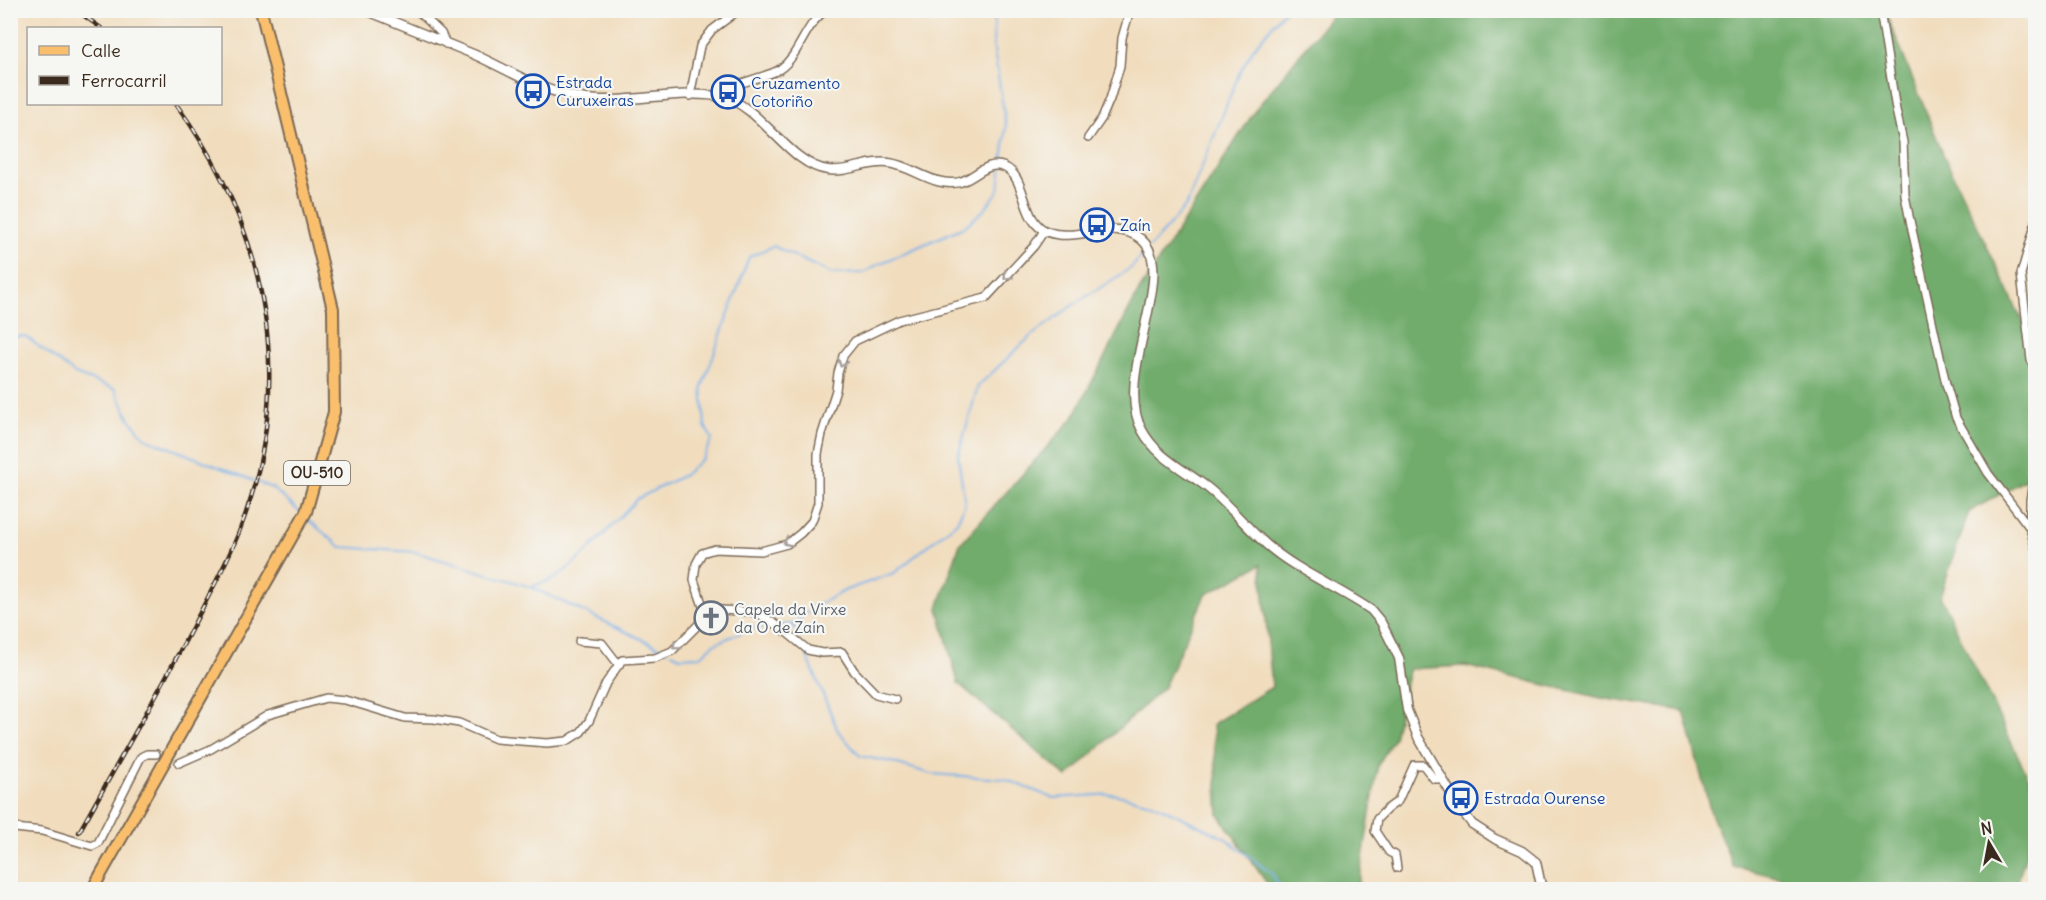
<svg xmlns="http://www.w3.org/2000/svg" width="2046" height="900" viewBox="0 0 2046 900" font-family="Delius,sans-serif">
<rect width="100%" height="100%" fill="#f6f6f2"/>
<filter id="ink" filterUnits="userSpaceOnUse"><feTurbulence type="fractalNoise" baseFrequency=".0167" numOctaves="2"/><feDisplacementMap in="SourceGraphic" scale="12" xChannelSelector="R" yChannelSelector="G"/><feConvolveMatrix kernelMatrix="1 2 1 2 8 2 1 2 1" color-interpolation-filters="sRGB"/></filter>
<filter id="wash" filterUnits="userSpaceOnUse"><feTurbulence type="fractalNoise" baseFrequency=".008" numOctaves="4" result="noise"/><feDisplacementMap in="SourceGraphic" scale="24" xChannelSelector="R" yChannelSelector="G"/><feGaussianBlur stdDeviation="1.35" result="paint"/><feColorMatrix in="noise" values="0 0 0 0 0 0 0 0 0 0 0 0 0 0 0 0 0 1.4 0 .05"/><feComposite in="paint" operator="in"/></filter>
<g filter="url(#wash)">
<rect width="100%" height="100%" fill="#f1ddbe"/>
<!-- forest -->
<polygon fill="#71ac6c" stroke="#566b45" stroke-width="1.5" points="1335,11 1885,11 1944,156 2024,324 2035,336 2035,474 1969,512 1940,596 2035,791 2035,826 2015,889 1825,889 1733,866 1711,813 1684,711 1601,698 1465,666 1409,669 1394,738 1378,765 1358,889 1271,889 1219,815 1213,724 1272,687 1261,564 1205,595 1164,687 1067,777 958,683 938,608 960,544 1073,418 1139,291 1256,109"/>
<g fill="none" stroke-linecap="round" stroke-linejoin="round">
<!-- stream -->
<g stroke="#78b0e8" stroke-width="2">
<polyline points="1150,247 1186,206 1239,74 1253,49 1285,10"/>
<polyline points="10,337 25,336 75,374 115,389 129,418 145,438 272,488 301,513"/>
<polyline points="307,519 341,547 415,552 531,587 556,578 583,556 637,499 684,475 703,458 712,439 705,426 702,387 749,257 773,246 832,274 863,273 881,263 964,227 984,210 999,190 1006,126 993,44 995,10"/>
<polyline points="531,587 667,651"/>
<polyline points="793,624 800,639"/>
<polyline points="781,625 793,624 817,605 846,590 894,573 957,522 965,504 958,456 978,386 1030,337 1073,305 1131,268 1146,252"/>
<polyline points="672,653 680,657 701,656 714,644 752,628 775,626"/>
<polyline points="806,653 838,731 860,756 891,762 931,774 1005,779 1053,798 1113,794 1152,803 1225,838 1272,874 1282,890"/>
</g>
</g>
</g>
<g filter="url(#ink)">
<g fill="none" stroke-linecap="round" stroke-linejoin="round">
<!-- minor casing -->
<g stroke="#7b6956" stroke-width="10">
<g id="minor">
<polyline points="417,10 441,33 446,44"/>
<polyline points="1880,10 1896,110 1903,142 1905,195 1909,216 1946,384 1956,418 1988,473 2030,528 2036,550"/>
<polyline points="690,96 700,46 712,30 739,10"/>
<path d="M723,97L727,88C739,83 772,75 780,69C801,54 805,22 827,10"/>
<polyline points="1088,138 1102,118 1110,99 1120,66 1122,38 1130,10"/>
<polyline points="2036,222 2021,274 2031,360 2036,369"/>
<polyline points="10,477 12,476"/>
<polyline points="2030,528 2030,500 2036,464"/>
<polyline points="704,609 756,612 780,627 808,650 822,653 842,652 854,671 876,694 895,699"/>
<polyline points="579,641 602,643 619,665"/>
<polyline points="2036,697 2036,722"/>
<polyline points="179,763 211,749 268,715 326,698 345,700 405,718 434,719 459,723 496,739 547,743 567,741 581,732 589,721 606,683 622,660 655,658 672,651 701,622 704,609 694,580 696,564 702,553 715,549 761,551 787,544 801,533 812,521 818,503 818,454 822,434 836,390 838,373 843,356 855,341 899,320 986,298 1034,246 1044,231"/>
<polyline points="10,831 15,828 42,831 92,846 98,843 141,757 147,754 156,754"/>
<polyline points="1397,868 1395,855 1389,852 1375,831 1377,819 1387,809 1398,801 1414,765 1423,765 1434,779 1442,779"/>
</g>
</g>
<!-- tertiary casing -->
<g stroke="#7b6956" stroke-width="11">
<path id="tertiary" d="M365,10C401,25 437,39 473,54C509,70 540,91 580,98C625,106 678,88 723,97C761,106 789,165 828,170C849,173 868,160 889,163C913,166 934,188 960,182C975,178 987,160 1004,167C1028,177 1020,222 1048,232C1078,243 1114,217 1141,239C1180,271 1112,376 1142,430C1157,458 1184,469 1208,488C1229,505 1246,527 1267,545C1297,571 1337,587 1371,610L1381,622L1399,658L1407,710L1418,737L1459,807L1472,824L1495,839L1522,851L1536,862L1542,890"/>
</g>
<!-- primary casing -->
<g stroke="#7b6956" stroke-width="14">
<polyline id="primary" points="92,890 306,512 334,412 333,309 261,10"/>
</g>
<!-- minor -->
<use href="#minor" stroke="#fff" stroke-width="7"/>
<!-- tertiary -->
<use href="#tertiary" stroke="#fff" stroke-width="8"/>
<!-- primary -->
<use href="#primary" stroke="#f9bf6d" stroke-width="10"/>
<!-- rail casing -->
<g stroke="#3b2a1e" stroke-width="4.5">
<g id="rail">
<polyline points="76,10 101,28"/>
<path d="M79,832C117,764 157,696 193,626C209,595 226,565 239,532C297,384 269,231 176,104"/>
</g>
</g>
<!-- rail -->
<use href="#rail" stroke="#f6f6f2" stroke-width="2" stroke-dasharray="7" stroke-linecap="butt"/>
</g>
<!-- one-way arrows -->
<defs><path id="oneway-chevron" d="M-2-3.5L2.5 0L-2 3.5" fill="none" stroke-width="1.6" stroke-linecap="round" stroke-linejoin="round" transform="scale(1.5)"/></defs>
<g stroke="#a79f9a">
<use href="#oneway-chevron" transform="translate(1007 276) rotate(133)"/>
<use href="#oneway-chevron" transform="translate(842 363) rotate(111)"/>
<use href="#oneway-chevron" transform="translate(787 542) rotate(153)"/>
<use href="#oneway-chevron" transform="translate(676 646) rotate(140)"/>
</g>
</g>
<!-- icons -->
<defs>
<g id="bus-ring" transform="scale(1.725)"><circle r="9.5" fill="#f6f6f2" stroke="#1a4fb4" stroke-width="1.5"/><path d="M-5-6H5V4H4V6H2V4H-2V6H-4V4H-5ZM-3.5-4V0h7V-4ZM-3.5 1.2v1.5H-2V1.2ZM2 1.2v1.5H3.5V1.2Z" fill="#1a4fb4"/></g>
<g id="church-ring" transform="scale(1.725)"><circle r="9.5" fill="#f6f6f2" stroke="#6b7280" stroke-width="1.5"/><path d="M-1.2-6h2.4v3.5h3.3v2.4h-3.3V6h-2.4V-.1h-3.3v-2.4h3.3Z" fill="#6b7280"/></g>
</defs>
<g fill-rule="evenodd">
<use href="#bus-ring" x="533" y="91"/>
<use href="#bus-ring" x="728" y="92"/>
<use href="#bus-ring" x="1097" y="225"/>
<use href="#church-ring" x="711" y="618"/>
<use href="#bus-ring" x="1461" y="798"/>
</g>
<g text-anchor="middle" stroke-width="4.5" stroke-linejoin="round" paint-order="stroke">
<!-- shield labels -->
<rect fill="#f6f6f2" stroke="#73675e" stroke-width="1.5" x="284" y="461" width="66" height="24" rx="4.5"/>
<g font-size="15" font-weight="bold" fill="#3b2a1e">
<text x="317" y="478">OU-510</text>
</g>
<!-- transit labels -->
<g font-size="16" fill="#164399" stroke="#f6f6f2" text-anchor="start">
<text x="556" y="88">Estrada<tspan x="556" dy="18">Curuxeiras</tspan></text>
<text x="751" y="89">Cruzamento<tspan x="751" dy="18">Cotoriño</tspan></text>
<text x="1120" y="231">Zaín</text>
<text x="1484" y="804">Estrada Ourense</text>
</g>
<!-- worship labels -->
<g font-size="16" fill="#5b616d" stroke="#f6f6f2" text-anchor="start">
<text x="734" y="615">Capela da Virxe<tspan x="734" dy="18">da O de Zaín</tspan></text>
</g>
</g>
<!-- margin -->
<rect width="2046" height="900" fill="none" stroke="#f6f6f2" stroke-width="36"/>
<!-- legend -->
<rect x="27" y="27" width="195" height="78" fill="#f6f6f2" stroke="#aba49d" stroke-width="1.5"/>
<rect x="39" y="46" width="30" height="9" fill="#f9bf6d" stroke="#aba49d" stroke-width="1.5"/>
<text x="81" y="57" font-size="18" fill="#3b2a1e">Calle</text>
<rect x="39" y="76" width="30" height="9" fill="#3b2a1e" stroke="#aba49d" stroke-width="1.5"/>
<text x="81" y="87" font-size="18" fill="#3b2a1e">Ferrocarril</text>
<!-- north arrow -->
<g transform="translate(1989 843) rotate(350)" stroke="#f6f6f2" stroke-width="4.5" paint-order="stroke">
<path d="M0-4.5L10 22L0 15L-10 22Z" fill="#3b2a1e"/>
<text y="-9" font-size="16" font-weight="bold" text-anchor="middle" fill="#3b2a1e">N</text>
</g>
</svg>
